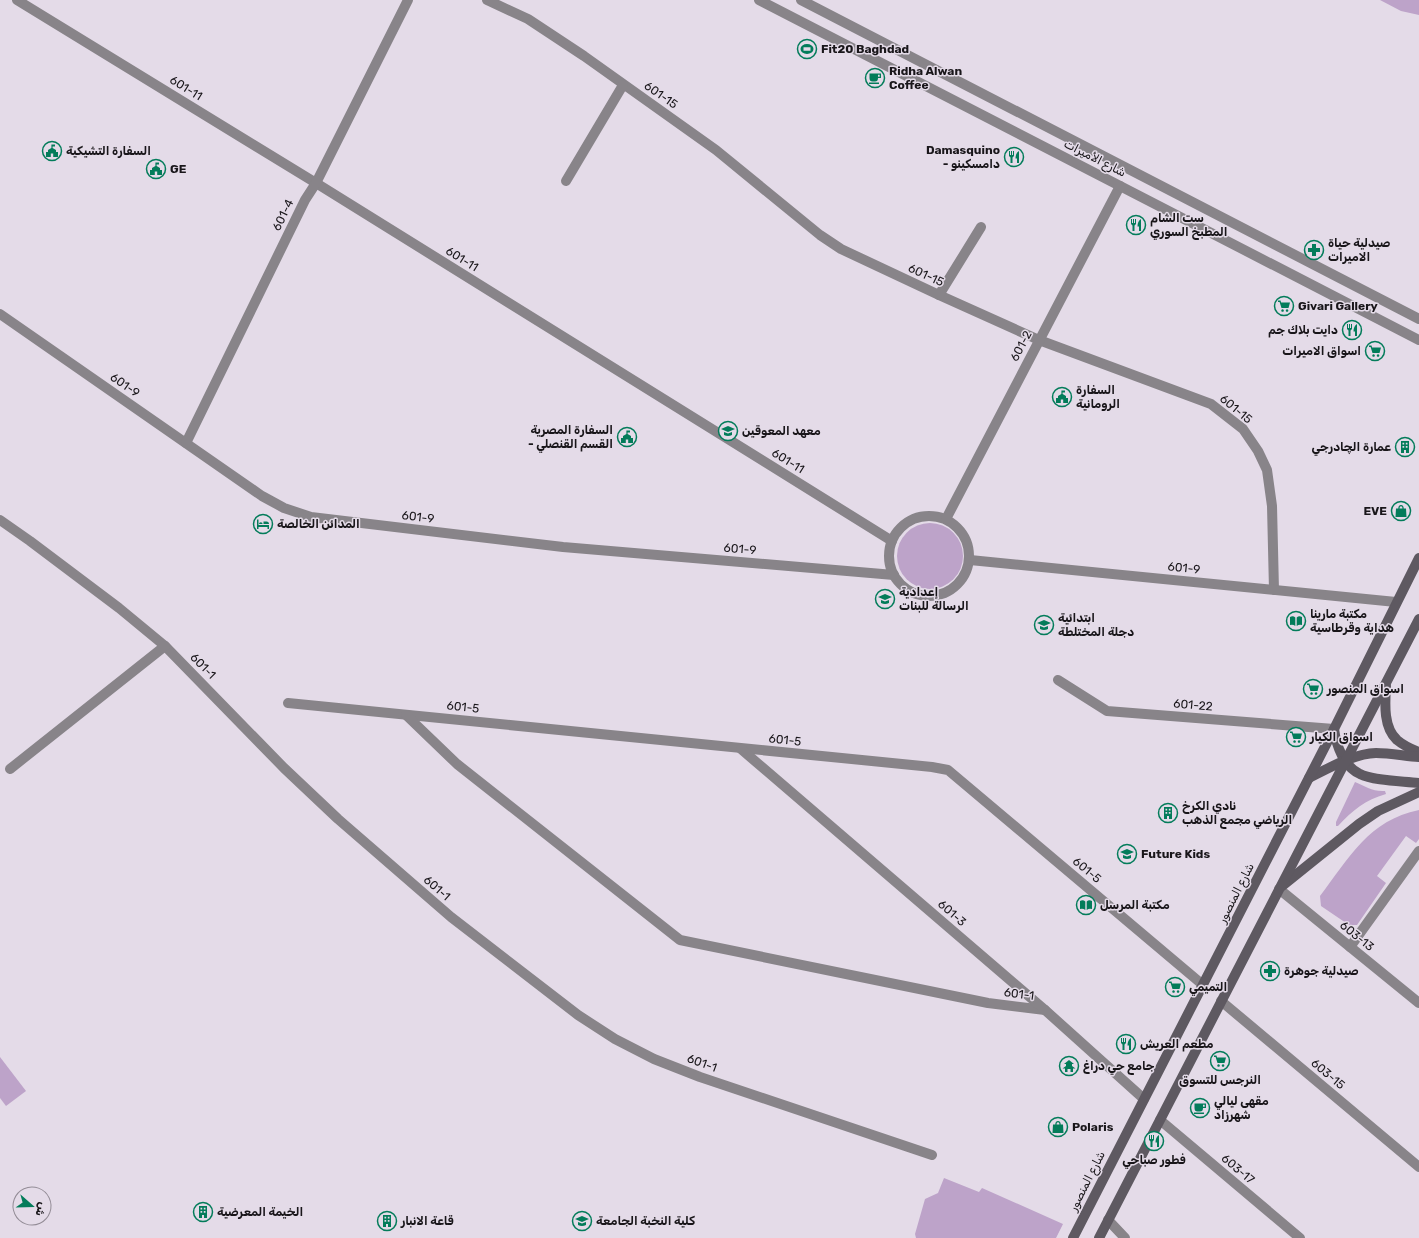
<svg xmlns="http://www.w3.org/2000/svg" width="1419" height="1238" viewBox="0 0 1419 1238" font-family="Rubik,Cairo,sans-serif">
<rect width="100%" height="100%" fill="#e4dbe8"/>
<!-- green -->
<g fill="#bda3c9">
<polygon points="1380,0 1419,0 1419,15 1401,11"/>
<circle cx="930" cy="556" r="33"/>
<path d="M1355,782C1365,786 1373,792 1385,791L1386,794C1365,800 1353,810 1338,826H1336V822Z"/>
<path d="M1419,810V839L1416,843L1406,836L1377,876L1386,883L1357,925H1349L1321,906L1320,896C1349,858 1369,820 1419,810Z"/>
<polygon points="0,1057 26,1091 6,1106 0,1098"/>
<polygon points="944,1178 979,1192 982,1188 1063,1224 1056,1238 916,1238 915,1234 925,1199 938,1193"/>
</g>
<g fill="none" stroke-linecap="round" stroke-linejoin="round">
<!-- minor -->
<g stroke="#888489" stroke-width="10">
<polyline points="17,0 316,183 892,541"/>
<polyline points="487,0 528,19 584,56 716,150 820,235 841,249 939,295 1039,340 1211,404 1243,429 1258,451 1267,470 1272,506 1274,590"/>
<polyline points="566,181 623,85"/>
<polyline points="939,295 981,227"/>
<polyline points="0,314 262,496 284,508 311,517 563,547 894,575"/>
<polyline points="186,443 305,200 316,183 408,0"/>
<circle cx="929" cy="556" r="40"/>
<polyline points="946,519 1120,186"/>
<polyline points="0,520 30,541 119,608 165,646 284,768 338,819 451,917 578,1015 615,1039 654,1059 700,1077 932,1155"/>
<polyline points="970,560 1396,602"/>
<polyline points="1058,680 1107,711 1334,729"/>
<polyline points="288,703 932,767 948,770 1203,985"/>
<polyline points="406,715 457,764 680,940 988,1003 1045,1010"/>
<polyline points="741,749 1045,1010 1144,1099"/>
<polyline points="10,769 165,646"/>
<polyline points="1350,947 1419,851"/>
<polyline points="1221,1001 1419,1167"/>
<polyline points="1160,1120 1300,1238"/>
<polyline points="1108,1220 1125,1238"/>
</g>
<!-- tertiary -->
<g stroke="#888489" stroke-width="10">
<polyline points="759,0 1419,340"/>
<polyline points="801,0 1419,319"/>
<polyline points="1279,889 1419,1003"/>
</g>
<!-- secondary -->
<g stroke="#5e5961" stroke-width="10">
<path d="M1386,686C1385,703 1383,727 1397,740C1403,745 1411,749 1419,752"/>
<path d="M1334,729C1336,745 1344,767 1360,774C1374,781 1403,781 1419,783"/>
<path d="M1309,778C1327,769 1355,753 1376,753C1390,753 1405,756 1419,757"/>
<polyline points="1282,886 1359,824 1378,811 1419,792"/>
<polyline points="1073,1238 1334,729 1419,558"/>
<polyline points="1099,1238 1419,619"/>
</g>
</g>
<!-- icons -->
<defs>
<g id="stadium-ring" transform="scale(1)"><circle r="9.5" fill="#e4dbe8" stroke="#037c5a" stroke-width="1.5"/><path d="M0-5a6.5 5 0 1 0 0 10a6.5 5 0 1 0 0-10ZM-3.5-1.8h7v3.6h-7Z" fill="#037c5a"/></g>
<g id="cafe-ring" transform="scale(1)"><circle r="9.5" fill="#e4dbe8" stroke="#037c5a" stroke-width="1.5"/><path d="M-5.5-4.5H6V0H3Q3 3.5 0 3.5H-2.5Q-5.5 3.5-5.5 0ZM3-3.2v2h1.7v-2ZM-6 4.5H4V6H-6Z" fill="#037c5a"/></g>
<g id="civic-ring" transform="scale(1)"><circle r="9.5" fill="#e4dbe8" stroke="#037c5a" stroke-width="1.5"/><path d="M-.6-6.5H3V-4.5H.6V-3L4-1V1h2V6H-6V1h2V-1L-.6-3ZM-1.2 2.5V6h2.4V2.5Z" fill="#037c5a"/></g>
<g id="restaurant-ring" transform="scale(1)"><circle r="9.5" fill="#e4dbe8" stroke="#037c5a" stroke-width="1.5"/><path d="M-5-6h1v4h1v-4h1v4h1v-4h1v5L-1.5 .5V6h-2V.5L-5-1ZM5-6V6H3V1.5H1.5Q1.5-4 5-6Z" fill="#037c5a"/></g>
<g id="pharmacy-ring" transform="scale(1)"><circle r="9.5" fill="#e4dbe8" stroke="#037c5a" stroke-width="1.5"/><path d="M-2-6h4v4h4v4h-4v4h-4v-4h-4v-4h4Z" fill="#037c5a"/></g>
<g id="supermarket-ring" transform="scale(1)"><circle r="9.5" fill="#e4dbe8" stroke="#037c5a" stroke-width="1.5"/><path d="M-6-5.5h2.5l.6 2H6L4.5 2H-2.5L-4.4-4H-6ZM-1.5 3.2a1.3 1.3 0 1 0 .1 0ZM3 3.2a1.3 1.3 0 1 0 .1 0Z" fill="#037c5a"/></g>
<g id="university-ring" transform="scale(1)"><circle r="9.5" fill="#e4dbe8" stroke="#037c5a" stroke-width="1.5"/><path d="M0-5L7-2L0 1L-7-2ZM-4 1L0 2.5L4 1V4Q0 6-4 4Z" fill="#037c5a"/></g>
<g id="building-ring" transform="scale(1)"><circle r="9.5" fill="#e4dbe8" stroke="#037c5a" stroke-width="1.5"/><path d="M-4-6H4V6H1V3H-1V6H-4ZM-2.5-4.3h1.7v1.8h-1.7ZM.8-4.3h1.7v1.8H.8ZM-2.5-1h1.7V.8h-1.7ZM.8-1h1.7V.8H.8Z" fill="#037c5a"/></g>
<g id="shop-ring" transform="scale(1)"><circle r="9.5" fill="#e4dbe8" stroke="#037c5a" stroke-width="1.5"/><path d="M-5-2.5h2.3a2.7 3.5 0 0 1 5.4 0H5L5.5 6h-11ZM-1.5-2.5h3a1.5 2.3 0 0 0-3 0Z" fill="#037c5a"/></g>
<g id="hotel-ring" transform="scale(1)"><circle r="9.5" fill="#e4dbe8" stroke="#037c5a" stroke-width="1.5"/><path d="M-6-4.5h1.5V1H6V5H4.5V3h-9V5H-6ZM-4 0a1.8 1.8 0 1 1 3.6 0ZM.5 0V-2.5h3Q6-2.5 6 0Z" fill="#037c5a"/></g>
<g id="school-ring" transform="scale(1)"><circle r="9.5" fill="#e4dbe8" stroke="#037c5a" stroke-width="1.5"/><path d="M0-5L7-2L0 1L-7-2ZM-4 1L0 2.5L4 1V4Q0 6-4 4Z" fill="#037c5a"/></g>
<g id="library-ring" transform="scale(1)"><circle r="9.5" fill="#e4dbe8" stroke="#037c5a" stroke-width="1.5"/><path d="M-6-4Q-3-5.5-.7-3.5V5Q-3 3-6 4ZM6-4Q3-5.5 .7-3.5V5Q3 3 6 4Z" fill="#037c5a"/></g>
<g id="temple-ring" transform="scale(1)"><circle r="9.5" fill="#e4dbe8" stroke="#037c5a" stroke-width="1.5"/><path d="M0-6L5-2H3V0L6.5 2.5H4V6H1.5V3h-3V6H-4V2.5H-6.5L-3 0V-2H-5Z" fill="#037c5a"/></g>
</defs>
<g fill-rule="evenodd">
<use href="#stadium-ring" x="807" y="49"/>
<use href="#cafe-ring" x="875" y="78"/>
<use href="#civic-ring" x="52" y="151"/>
<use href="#restaurant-ring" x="1014" y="157"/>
<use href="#civic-ring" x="156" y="169"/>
<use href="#restaurant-ring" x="1136" y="225"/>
<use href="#pharmacy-ring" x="1314" y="250"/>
<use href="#supermarket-ring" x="1284" y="306"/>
<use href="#restaurant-ring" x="1352" y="330"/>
<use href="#supermarket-ring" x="1375" y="351"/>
<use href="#civic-ring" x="1062" y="397"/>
<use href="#university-ring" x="728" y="431"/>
<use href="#civic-ring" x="627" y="437"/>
<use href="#building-ring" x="1405" y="447"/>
<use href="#shop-ring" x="1401" y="511"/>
<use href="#hotel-ring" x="263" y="524"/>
<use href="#school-ring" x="885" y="599"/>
<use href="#library-ring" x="1296" y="621"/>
<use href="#school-ring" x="1044" y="625"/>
<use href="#supermarket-ring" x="1313" y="689"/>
<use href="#supermarket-ring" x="1296" y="737"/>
<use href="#building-ring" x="1168" y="813"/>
<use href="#school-ring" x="1127" y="854"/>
<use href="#library-ring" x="1086" y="905"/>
<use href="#pharmacy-ring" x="1270" y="971"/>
<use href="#supermarket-ring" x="1175" y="987"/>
<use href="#restaurant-ring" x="1126" y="1044"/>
<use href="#supermarket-ring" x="1220" y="1061"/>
<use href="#temple-ring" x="1069" y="1066"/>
<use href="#cafe-ring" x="1200" y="1108"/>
<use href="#shop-ring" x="1058" y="1127"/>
<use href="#restaurant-ring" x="1154" y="1141"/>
<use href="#building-ring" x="203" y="1212"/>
<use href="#building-ring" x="387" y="1221"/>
<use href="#university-ring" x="582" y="1221"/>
</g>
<g text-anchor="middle" stroke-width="3" stroke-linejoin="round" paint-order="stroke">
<!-- poi labels -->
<g font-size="12" font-weight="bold" fill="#19161a" stroke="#e4dbe8" text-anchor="start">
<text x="821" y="53">Fit20 Baghdad</text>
<text x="889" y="75">Ridha Alwan<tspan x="889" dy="14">Coffee</tspan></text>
<text x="1000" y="154" text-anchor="end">Damasquino<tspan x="1000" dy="14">- دامسكينو</tspan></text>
<text x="66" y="155">السفارة التشيكية</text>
<text x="170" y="173">GE</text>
<text x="1150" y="222">ست الشام<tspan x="1150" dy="14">المطبخ السوري</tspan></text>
<text x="1328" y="247">صيدلية حياة<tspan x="1328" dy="14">الاميرات</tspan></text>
<text x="1298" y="310">Givari Gallery</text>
<text x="1338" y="334" text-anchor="end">دايت بلاك جم</text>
<text x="1361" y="355" text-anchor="end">اسواق الاميرات</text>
<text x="1076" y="394">السفارة<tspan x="1076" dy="14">الرومانية</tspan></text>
<text x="613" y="434" text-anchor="end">السفارة المصرية<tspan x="613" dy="14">- القسم القنصلي</tspan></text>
<text x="742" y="435">معهد المعوقين</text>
<text x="1391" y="451" text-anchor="end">عمارة الچادرجي</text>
<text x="1387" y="515" text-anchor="end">EVE</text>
<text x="277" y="528">المدائن الخالصة</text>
<text x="899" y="596">إعدادية<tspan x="899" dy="14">الرسالة للبنات</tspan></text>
<text x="1310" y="618">مكتبة مارينا<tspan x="1310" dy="14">هداية وقرطاسية</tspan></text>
<text x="1058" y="622">ابتدائية<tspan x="1058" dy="14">دجلة المختلطة</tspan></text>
<text x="1327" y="693">اسواق المنصور</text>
<text x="1310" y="741">اسواق الكيار</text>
<text x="1182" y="810">نادي الكرخ<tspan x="1182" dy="14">الرياضي مجمع الذهب</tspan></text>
<text x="1141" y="858">Future Kids</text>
<text x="1100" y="909">مكتبة المرسل</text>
<text x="1284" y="975">صيدلية جوهرة</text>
<text x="1189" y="991">التميمي</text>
<text x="1140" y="1048">مطعم العريش</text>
<text x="1083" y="1070">جامع حي دراغ</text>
<text x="1220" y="1084" text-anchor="middle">النرجس للتسوق</text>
<text x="1214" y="1105">مقهى ليالي<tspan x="1214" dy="14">شهرزاد</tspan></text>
<text x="1072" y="1131">Polaris</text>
<text x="1154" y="1164" text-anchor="middle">فطور صباحي</text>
<text x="217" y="1216">الخيمة المعرضية</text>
<text x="401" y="1225">قاعة الانبار</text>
<text x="596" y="1225">كلية النخبة الجامعة</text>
</g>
<!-- street labels -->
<g font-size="12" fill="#19161a" stroke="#e4dbe8">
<text transform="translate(186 88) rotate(32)" y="4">601-11</text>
<text transform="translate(661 95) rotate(35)" y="4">601-15</text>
<text transform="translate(1095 158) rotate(27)" y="4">شارع الأميرات</text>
<text transform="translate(283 215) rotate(-64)" y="4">601-4</text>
<text transform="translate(462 259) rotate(32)" y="4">601-11</text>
<text transform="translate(926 275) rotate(25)" y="4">601-15</text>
<text transform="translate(1021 346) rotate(-62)" y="4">601-2</text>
<text transform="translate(125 385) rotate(35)" y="4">601-9</text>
<text transform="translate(1236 409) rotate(40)" y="4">601-15</text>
<text transform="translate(788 461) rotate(32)" y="4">601-11</text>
<text transform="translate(418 517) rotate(7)" y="4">601-9</text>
<text transform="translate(740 549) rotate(5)" y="4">601-9</text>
<text transform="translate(1184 568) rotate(6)" y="4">601-9</text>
<text transform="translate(203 666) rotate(45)" y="4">601-1</text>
<text transform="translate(1193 705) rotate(5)" y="4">601-22</text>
<text transform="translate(463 707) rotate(6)" y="4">601-5</text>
<text transform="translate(785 740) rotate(6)" y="4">601-5</text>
<text transform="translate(1087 870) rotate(40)" y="4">601-5</text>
<text transform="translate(437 888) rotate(41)" y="4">601-1</text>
<text transform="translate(1236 893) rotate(-63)" y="4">شارع المنصور</text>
<text transform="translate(952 913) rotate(41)" y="4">601-3</text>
<text transform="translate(1357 936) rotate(39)" y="4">603-13</text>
<text transform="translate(1019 994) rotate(7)" y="4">601-1</text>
<text transform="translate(702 1063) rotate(20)" y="4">601-1</text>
<text transform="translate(1328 1074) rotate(40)" y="4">603-15</text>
<text transform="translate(1238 1169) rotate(40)" y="4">603-17</text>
<text transform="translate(1087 1181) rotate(-63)" y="4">شارع المنصور</text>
</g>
</g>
<!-- north arrow -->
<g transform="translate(32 1206) rotate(110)"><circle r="19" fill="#e4dbe8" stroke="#938c96"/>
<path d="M0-3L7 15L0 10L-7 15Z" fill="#037c5a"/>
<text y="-6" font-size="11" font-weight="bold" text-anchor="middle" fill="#19161a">ش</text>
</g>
</svg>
